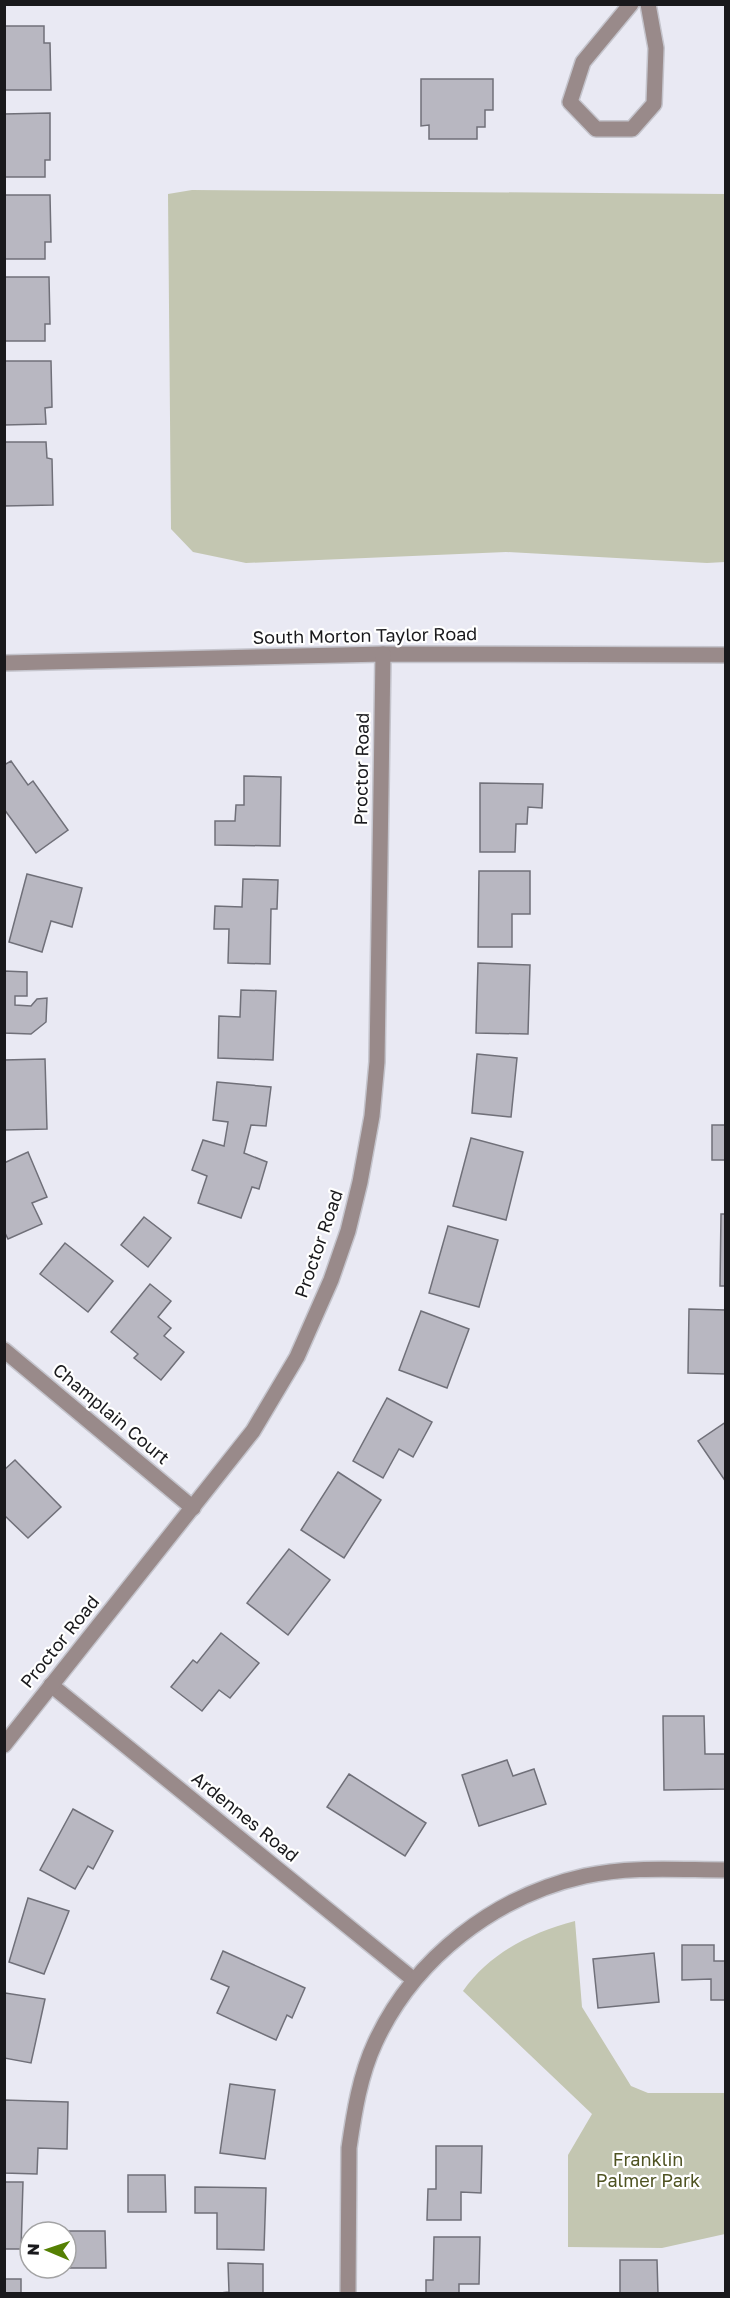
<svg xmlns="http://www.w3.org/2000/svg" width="730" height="2298" viewBox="0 0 730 2298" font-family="'Golos Text',sans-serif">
<rect width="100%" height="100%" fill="#e9e9f3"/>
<!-- green -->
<g fill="#c3c6b1">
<polygon points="192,190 725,194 725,562 707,563 506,552 246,563 193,552 171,529 168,194"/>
<path d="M575,1921L582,2007L631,2086L648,2093H725V2234L662,2248L568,2247V2155L592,2114L463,1991C490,1953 530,1933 575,1921Z"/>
</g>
<!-- building -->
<g fill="#b8b7c1" stroke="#707079" stroke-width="1.5">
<polygon points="4,26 44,26 44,43 50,43 51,90 4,90"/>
<polygon points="421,79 493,79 493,110 485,110 485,127 477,127 477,139 429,139 429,125 421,126"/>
<polygon points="50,113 50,160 45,160 45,177 4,177 4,114"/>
<polygon points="4,195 50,195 51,242 45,242 45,259 4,259"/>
<polygon points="4,277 49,277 50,324 45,324 45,341 4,341"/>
<polygon points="4,361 51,361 52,407 45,408 46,424 4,425"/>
<polygon points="4,442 46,442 47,458 52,459 53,505 4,506"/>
<polygon points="11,761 28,785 33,781 68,830 36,853 4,809 4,765"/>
<polygon points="244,776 281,777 280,846 215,845 215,821 235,821 236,805 244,805"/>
<polygon points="480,783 543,784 542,808 528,807 527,824 516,824 515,852 480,852"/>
<polygon points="479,871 530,871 530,914 512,914 512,947 478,947"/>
<polygon points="27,874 82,888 72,927 51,921 42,952 9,942"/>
<polygon points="243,879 278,880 277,909 271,909 270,964 228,963 229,929 214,929 215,906 242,907"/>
<polygon points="478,963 530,965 528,1034 476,1033"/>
<polygon points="4,971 27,972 27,996 15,996 15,1005 31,1006 37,999 47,998 46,1022 31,1034 4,1033"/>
<polygon points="241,990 276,991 273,1060 218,1058 219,1016 240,1017"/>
<polygon points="477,1054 517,1058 511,1117 472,1113"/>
<polygon points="45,1059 47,1129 4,1130 4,1060"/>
<polygon points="217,1082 271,1087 266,1126 251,1125 244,1153 267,1162 259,1189 252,1187 241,1218 198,1203 207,1176 192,1170 203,1140 224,1146 228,1122 213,1120"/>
<rect x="712" y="1125" width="14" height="35"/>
<polygon points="471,1138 523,1152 506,1220 453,1206"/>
<polygon points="28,1152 47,1197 32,1203 42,1224 8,1239 4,1231 4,1163"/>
<polygon points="721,1214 726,1214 726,1286 720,1286"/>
<polygon points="144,1217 171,1238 148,1267 121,1245"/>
<polygon points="448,1226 498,1240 479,1307 429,1293"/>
<polygon points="65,1243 113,1281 88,1312 40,1274"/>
<polygon points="150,1284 171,1301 158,1317 171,1328 164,1336 184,1352 161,1380 134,1358 138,1354 111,1332"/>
<polygon points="689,1309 726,1310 726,1374 688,1373"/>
<polygon points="421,1311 469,1329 447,1388 399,1370"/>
<polygon points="387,1398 432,1422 413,1457 399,1449 383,1478 353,1461"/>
<polygon points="726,1422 726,1482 698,1441"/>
<polygon points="15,1460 61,1507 28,1538 4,1515 4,1470"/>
<polygon points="338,1472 381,1500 344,1558 301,1530"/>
<polygon points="289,1549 330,1580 288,1635 247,1603"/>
<polygon points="221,1633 259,1663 230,1698 219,1690 202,1711 171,1687 193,1660 197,1663"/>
<polygon points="663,1716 704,1716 705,1754 726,1754 726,1789 664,1790"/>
<polygon points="507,1760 513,1776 534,1769 546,1804 479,1826 462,1775"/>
<polygon points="349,1774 426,1823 405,1856 327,1807"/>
<polygon points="73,1809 113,1831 93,1869 88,1866 75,1889 40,1870"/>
<polygon points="28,1898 69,1911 44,1974 9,1962"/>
<polygon points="682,1945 714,1945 714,1961 726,1961 726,2000 711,2000 711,1979 682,1980"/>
<polygon points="223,1951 305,1988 292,2018 287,2015 276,2040 217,2013 229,1987 211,1979"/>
<polygon points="654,1953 659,2002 598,2008 593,1959"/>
<polygon points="5,1993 45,1999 31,2063 4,2058"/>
<polygon points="230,2084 275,2090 265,2159 220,2153"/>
<polygon points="4,2100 68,2102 67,2149 38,2148 37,2174 4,2173"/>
<polygon points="436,2146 482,2146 481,2193 461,2192 461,2220 427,2220 428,2189 436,2189"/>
<polygon points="128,2175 165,2175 166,2212 128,2212"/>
<polygon points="4,2182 23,2182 21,2249 4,2249"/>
<polygon points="195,2187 266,2188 264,2250 217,2249 217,2213 195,2213"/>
<polygon points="68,2231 105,2231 106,2268 68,2268"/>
<polygon points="434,2237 480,2237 479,2284 459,2284 459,2294 426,2294 426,2280 433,2280"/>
<polygon points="620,2260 657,2260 658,2294 620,2294"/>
<polygon points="228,2263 263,2264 263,2294 211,2294 229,2292"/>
<rect x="4" y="2279" width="17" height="15"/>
</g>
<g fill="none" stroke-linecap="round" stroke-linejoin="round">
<!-- minor casing -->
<g stroke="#c4c4cc" stroke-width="18">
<g id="minor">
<polyline points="631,4 583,62 570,102 596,129 632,129 654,104 656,48 648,4"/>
<polyline points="4,663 383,654 726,655"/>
<polyline points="4,1350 193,1508"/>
<polyline points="51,1685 414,1980"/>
<polyline points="4,1745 253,1431 297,1357 331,1280 348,1231 360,1182 372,1116 377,1062 383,654"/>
<path d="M348,2294L349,2148C354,2113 360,2075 375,2043C414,1958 495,1896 585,1876C631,1866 679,1870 726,1870"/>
</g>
</g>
<!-- minor -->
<use href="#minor" stroke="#998a8a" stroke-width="15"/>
</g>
<g text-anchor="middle" stroke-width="4.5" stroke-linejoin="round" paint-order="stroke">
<!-- street labels -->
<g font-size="18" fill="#19191c" stroke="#fff">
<text transform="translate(365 636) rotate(-1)" y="6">South Morton Taylor Road</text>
<text transform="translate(362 769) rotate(-89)" y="6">Proctor Road</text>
<text transform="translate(319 1244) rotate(-71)" y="6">Proctor Road</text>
<text transform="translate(111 1414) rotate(40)" y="6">Champlain Court</text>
<text transform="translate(60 1642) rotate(-51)" y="6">Proctor Road</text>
<text transform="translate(245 1817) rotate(39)" y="6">Ardennes Road</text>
</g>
<!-- park labels -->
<g font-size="18" fill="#4f5322" stroke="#fff">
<text x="648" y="2166">Franklin<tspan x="648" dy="21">Palmer Park</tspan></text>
</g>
</g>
<!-- border -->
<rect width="730" height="2298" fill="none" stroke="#19191c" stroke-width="12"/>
<!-- north arrow -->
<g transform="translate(48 2250) rotate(272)"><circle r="28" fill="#ffffff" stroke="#a3a3a4" stroke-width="1.5"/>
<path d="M0-4.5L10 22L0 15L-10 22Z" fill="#558003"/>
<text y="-9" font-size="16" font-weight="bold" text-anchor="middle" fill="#19191c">N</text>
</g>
</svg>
